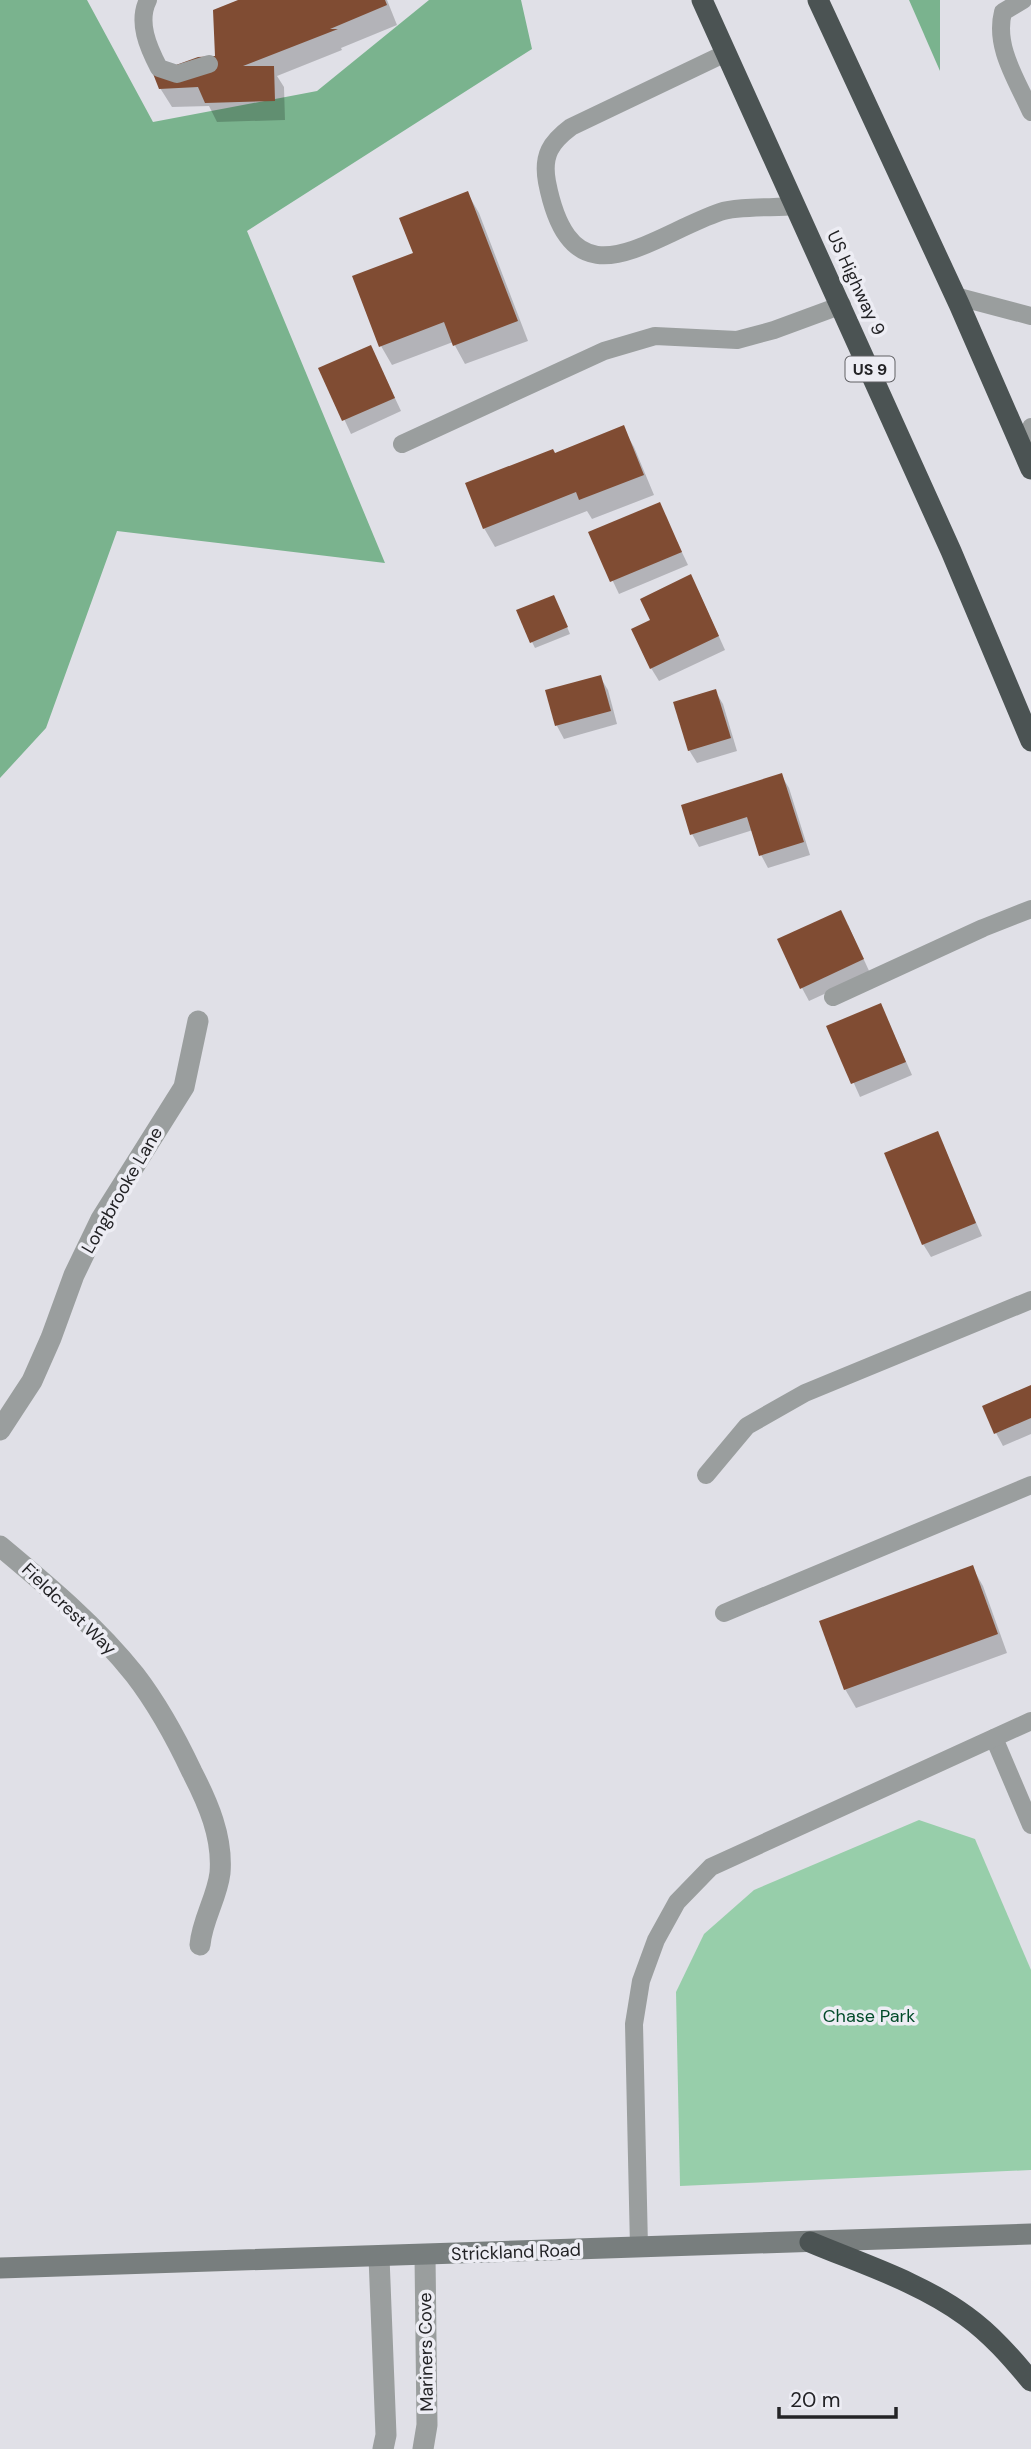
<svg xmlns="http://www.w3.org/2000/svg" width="1031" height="2449" viewBox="0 0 1031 2449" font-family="'DM Sans',sans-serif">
<rect width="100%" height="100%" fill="#e0e0e7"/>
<!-- green -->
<polygon fill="#97ceaa" points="919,1820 975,1839 1031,1970 1031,2170 680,2186 676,1992 704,1934 754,1890"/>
<!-- forest -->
<g fill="#7ab38e">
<polygon points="0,0 87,0 153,122 317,91 429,0 521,0 532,49 247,231 385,563 117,531 46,728 0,778"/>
<polygon points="909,0 940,0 940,71"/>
</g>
<!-- shadow -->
<g fill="#0003">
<polygon points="242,0 387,0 397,25 341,48 342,50 277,76 284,87 285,120 217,122 209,106 172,107 160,88 177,67 216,58"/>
<polygon points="468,194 479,213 528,341 465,364 453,342 392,365 381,346 415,254"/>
<polygon points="371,347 401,411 351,434 321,369"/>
<polygon points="623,428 634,447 654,495 592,519 587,511 495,547 484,528 554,455"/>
<polygon points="659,504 688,565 619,594 590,533"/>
<polygon points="698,590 725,650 659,681 651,668 652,621"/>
<polygon points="557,603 570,634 535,648 532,642"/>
<polygon points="600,677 608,690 617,724 564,739 557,726 547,692"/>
<polygon points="715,691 723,704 737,751 697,763 689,750"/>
<polygon points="781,775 789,788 810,855 768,868 761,855 753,830 699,847 692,834"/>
<polygon points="848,925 870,973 809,1001 802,988"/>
<polygon points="881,1005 912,1075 860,1097 829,1027"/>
<polygon points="937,1133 982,1236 931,1257 923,1244"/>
<polygon points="1031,1387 1031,1434 1003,1446 996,1433"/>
<polygon points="972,1567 983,1586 1007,1653 856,1708 845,1689"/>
</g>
<!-- building -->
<g fill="#804c33">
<polygon points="238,0 385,0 387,5 330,29 338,29 243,66 274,66 275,101 205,103 198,87 159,89 150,66 176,65 198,57 215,56 213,10"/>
<polygon points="468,191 518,321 453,346 444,322 379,347 352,276 413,253 399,218"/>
<polygon points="371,345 395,398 342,421 318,368"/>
<polygon points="624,425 644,475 579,500 576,492 483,529 465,483 553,449 555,453"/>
<polygon points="660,502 682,552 610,582 588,532"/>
<polygon points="691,574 719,636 650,669 631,629 650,620 640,599"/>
<polygon points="554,595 568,627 530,643 516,610"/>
<polygon points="601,675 611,711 555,726 545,690"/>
<polygon points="716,689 731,738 688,751 673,702"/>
<polygon points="782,773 804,842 759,856 747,817 690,835 681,805"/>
<polygon points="841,910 864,959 800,989 777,939"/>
<polygon points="881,1003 906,1062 851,1084 826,1026"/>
<polygon points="938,1131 976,1223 922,1245 884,1153"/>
<polygon points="1031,1385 1031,1418 994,1434 982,1406"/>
<polygon points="973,1565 998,1634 844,1690 819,1621"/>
</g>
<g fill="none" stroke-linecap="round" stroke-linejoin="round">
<!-- lane -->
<g stroke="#9a9e9e" stroke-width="18">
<path d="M148,0C137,22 148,47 159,68L177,74L209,64"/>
<path d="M1023,0L1003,12C994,47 1017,80 1031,112"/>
<path d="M726,53L571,127C551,142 542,155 547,182C572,309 646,238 720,212C737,206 775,208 795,206"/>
<polyline points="955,296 1031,316"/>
<polyline points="402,444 604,351 655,336 737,340 774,330 842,305"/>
<polyline points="1023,451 1031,427"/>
<polyline points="833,997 983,928 1031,909"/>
<polyline points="706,1475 747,1426 805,1393 1031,1300"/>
<polyline points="724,1613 1031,1485"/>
<polyline points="994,1738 1031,1825"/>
<polyline points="639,2247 634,2024 641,1981 656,1940 677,1902 711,1867 1031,1721"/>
</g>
<!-- street -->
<g stroke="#9a9e9e" stroke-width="21">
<polyline points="0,1430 32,1381 51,1338 74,1275 101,1219 184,1087 198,1021"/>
<path d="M0,1546C48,1586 96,1626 135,1675C158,1705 176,1738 192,1772C208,1803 223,1837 220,1873C217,1898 202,1920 200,1945"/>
<polyline points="379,2257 386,2435 383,2449"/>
<polyline points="423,2449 427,2425 425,2255"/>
</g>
<!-- secondary -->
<polyline stroke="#787e7e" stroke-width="21" points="0,2268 1031,2234"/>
<!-- highway -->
<g stroke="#4b5353" stroke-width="21">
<polyline points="702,0 951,551 1031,741"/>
<polyline points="818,0 959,304 1031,469"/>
<path d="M810,2242C862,2264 920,2282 966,2316C991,2334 1011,2357 1031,2381"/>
</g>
</g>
<g text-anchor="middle" stroke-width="7" stroke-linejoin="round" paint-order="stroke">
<!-- shield labels -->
<rect fill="#ededf4" stroke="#606064" stroke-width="2" x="845.5" y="356.5" width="49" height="25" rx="5"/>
<g font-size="16" font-weight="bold" fill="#232326">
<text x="870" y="375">US 9</text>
</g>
<!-- street labels -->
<g font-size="18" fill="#232326" stroke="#ededf4">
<text transform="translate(856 283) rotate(65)" y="6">US Highway 9</text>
<text transform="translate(122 1190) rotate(-60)" y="6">Longbrooke Lane</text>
<text transform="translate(69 1609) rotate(44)" y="6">Fieldcrest Way</text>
<text transform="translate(516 2252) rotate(-2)" y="6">Strickland Road</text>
<text transform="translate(426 2352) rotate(-91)" y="6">Mariners Cove</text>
</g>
<!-- park labels -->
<g font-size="18" fill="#004a28" stroke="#ededf4">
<text x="869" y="2022">Chase Park</text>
</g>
</g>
<!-- scale -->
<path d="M779 2407v10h117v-10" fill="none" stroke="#232326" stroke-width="3.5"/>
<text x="790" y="2407" font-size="21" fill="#232326" stroke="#ededf4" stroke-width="5" paint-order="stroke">20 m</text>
</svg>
